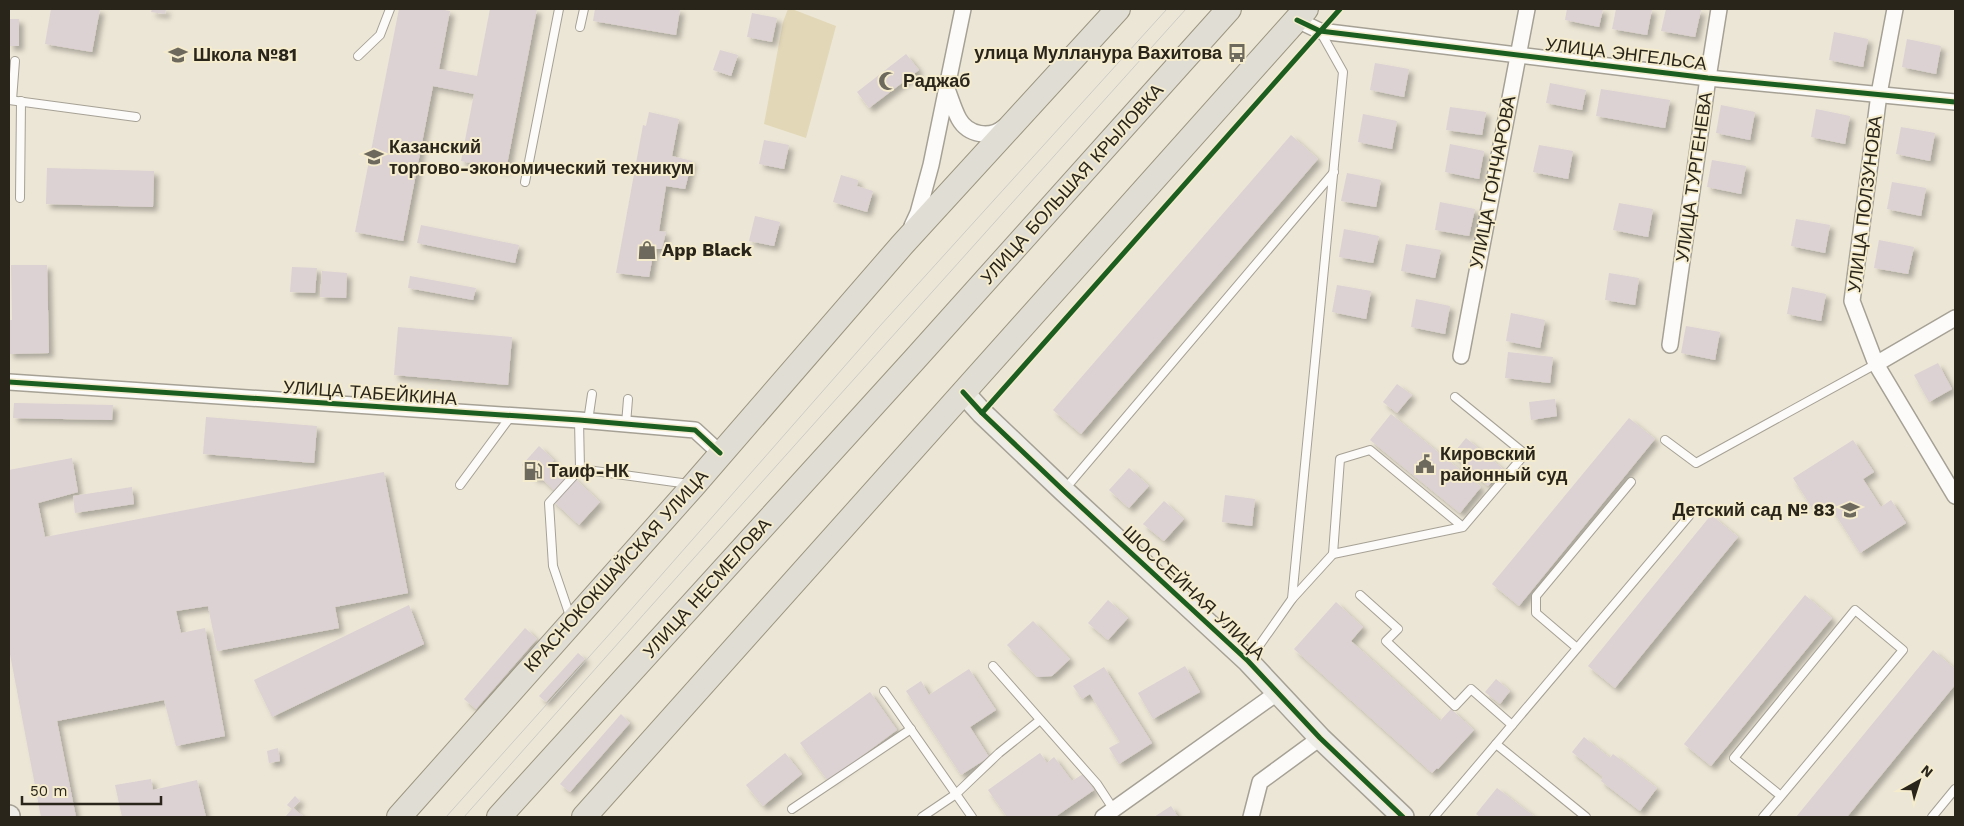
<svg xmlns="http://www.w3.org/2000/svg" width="1964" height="826" viewBox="0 0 1964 826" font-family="'Work Sans',sans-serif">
<defs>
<filter id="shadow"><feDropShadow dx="4.5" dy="4.5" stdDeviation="2.5" flood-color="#0004"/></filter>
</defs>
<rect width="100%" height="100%" fill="#ece6d6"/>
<!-- green -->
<polygon fill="#e2d7b7" points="788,9 792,9 836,26 806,138 764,124 783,22"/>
<!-- building -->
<g fill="#dcd1d3" filter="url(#shadow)">
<polygon points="51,9 100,9 92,52 45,44"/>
<polygon points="152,9 166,9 165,14 151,12"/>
<polygon points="399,9 438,9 450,11 439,69 477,76 490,9 537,9 506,170 461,161 474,94 433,86 403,241 355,232"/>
<polygon points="595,9 680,9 676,35 593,21"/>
<polygon points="1567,9 1603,9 1599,27 1565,20"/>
<polygon points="1616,9 1652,9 1647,35 1612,29"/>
<polygon points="1666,9 1701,10 1695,37 1661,31"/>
<polygon points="752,13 777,18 772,42 747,37"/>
<rect x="9" y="19" width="10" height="27"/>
<polygon points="1834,32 1868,39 1863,67 1829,60"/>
<polygon points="1907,39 1941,46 1936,74 1902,67"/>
<polygon points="720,50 738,55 731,76 713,70"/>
<polygon points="906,54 919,70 869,108 857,92"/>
<polygon points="1375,63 1409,69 1404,97 1370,90"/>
<polygon points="1550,83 1586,90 1582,110 1546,103"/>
<polygon points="1601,89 1670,100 1665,128 1596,116"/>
<polygon points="1721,105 1755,112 1750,140 1716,133"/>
<polygon points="1450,107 1486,112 1482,135 1446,130"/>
<polygon points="1816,109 1850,116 1845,144 1811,137"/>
<polygon points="649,112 679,119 672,156 692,161 685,189 666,186 659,231 666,232 662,249 654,249 649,277 616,273 643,125 646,126"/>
<polygon points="1363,114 1397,121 1392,149 1358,142"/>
<polygon points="1901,127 1935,133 1930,161 1896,154"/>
<polygon points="1291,135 1318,159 1081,434 1053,410"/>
<polygon points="764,140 789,145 784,169 759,164"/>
<polygon points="1450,144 1484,151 1479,179 1445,172"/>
<polygon points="1539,145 1573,151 1568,179 1533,172"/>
<polygon points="1712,160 1746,166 1741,194 1707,187"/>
<polygon points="47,168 154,171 153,207 46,204"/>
<polygon points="1347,173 1381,180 1376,207 1341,201"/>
<polygon points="841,175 858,180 857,186 873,191 867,212 833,202"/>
<polygon points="1892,182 1926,188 1921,216 1887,209"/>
<polygon points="1440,202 1475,209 1469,236 1435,230"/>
<polygon points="1619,203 1653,209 1648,237 1613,230"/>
<polygon points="755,216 780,222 774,246 749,241"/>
<polygon points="1796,219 1830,225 1825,253 1791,246"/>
<polygon points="421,225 519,245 515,263 417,243"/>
<polygon points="1344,229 1379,236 1373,263 1339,257"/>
<polygon points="1879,240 1914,247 1908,274 1874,268"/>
<polygon points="1406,244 1441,250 1435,278 1401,271"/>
<polygon points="11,265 47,265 49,353 9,354 9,320 12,320"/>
<polygon points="292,267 317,268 315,293 290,292"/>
<polygon points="322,271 347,273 346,298 320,297"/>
<polygon points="1609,273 1639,278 1635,305 1605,300"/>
<polygon points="410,276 476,288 473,300 408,288"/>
<polygon points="1337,285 1371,291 1366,319 1332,312"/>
<polygon points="1792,287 1826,294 1821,321 1787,314"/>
<polygon points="1416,299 1450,306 1445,334 1411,327"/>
<polygon points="1511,313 1545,320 1540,348 1506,341"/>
<polygon points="1686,326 1720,332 1715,360 1681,353"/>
<polygon points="398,327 512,337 508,385 394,375"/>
<polygon points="1508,352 1553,357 1550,383 1505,378"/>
<polygon points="1938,363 1952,389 1929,402 1914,375"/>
<polygon points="1397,384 1412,395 1397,413 1383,402"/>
<polygon points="1555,399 1557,416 1531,420 1529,402"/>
<polygon points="14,403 113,405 112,420 13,418"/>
<polygon points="1391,414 1481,487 1460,513 1370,440"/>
<polygon points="206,417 317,426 314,463 203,454"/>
<polygon points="1629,418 1655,439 1519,606 1492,584"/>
<polygon points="1466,438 1503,469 1488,486 1452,455"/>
<polygon points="1853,440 1874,472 1863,479 1881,507 1891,500 1906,523 1860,553 1828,503 1814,511 1793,478"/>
<polygon points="539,446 554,460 549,466 566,481 571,475 600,502 579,525 550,498 556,492 539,476 536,479 522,465"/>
<polygon points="72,458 78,492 38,503 45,537 384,472 408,593 335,607 339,628 217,651 208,606 176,611 181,633 205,628 225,736 176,746 164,700 57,721 76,817 41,817 9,649 9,470"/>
<polygon points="1129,468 1149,486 1129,508 1109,490"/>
<polygon points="132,487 134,504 75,513 73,496"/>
<polygon points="1225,495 1255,499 1252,526 1222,522"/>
<polygon points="1164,501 1184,519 1164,541 1143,524"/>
<polygon points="1711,515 1738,537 1615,688 1588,666"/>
<polygon points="1805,595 1832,618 1711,766 1684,744"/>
<polygon points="1108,600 1128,618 1108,640 1088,623"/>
<polygon points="1336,602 1363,627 1351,641 1440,721 1451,709 1474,730 1438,769 1437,768 1432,773 1294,649"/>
<polygon points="409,605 424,644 272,717 254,680"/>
<polygon points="1033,621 1070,659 1052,676 1037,677 1007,645"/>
<polygon points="525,628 537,639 476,709 464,699"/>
<polygon points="1933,650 1955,669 1955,685 1847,817 1796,817"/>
<polygon points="578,653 585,659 546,702 539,696"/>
<polygon points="1185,666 1200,692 1153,719 1138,693"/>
<polygon points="1104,667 1152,743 1119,764 1109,748 1120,742 1090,694 1082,699 1073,686"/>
<polygon points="969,669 996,710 970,727 989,757 961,775 906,691 921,681 929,695"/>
<polygon points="1496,679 1510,691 1500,704 1485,692"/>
<polygon points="870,692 897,730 828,781 800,743"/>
<polygon points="621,714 630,723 570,792 560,784"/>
<polygon points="1584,737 1610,758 1613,754 1657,788 1640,811 1601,781 1603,777 1572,752"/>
<polygon points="278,748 280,761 269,763 267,751"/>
<polygon points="785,753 802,774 763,806 746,785"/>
<polygon points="1040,753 1047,763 1054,757 1072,781 1083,774 1094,790 1055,817 1007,817 988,790"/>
<polygon points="151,779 153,790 197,780 206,817 122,817 115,785"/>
<polygon points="1497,788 1535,817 1480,817 1476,814"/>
<polygon points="295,796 300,801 293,808 304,817 285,817 292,809 287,805"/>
<polygon points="1171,806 1178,817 1154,817"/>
</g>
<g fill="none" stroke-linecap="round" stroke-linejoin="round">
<!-- lane casing -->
<g stroke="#a6a195" stroke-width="10">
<g id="lane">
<polyline points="580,27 584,9"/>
<polyline points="358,56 380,35 390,9"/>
<polyline points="9,100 136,117"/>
<polyline points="12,100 15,61"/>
<polyline points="525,182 559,9"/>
<polyline points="20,198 21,101"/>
<polyline points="1455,397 1525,454 1463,527 1333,554 1340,459 1370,450 1463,527"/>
<polyline points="579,420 580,469"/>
<polyline points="588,421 592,394"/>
<polyline points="626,424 628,399"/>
<polyline points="1665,440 1696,463 1876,364"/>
<polyline points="460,485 511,416"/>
<polyline points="1065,489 1334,172"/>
<polyline points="1360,595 1398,629 1386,641 1455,706 1471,689 1512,725"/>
<polyline points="1292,599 1333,554"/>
<polyline points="571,619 553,566 549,503 580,469 689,484"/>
<polyline points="1577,648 1536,613 1536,596 1631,482"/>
<polyline points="1249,660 1292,599 1343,72 1320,31"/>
<polyline points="993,666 1097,784 1114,810"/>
<polyline points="884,691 972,817"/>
<polyline points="1496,744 1689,516"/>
<polyline points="792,809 911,729"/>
<polyline points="922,817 956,794 999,753 1040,720"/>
<polyline points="1434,817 1496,744 1586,817"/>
<polyline points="1763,817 1781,796 1903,650 1855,610 1734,758 1781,796"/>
<polyline points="1932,817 1955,789"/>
</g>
</g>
<!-- street casing -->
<g stroke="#a6a195" stroke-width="18">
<g id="street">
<polyline points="1895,9 1879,94 1852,301 1876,364 1955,496"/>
<polyline points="1297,20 1320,31 1708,78 1955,102"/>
<path d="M947,89C951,99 954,110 959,119C968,135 990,139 1004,127"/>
<polyline points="912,226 918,213 931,165 963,9"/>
<polyline points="1670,345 1708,78 1719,9"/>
<polyline points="1461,356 1527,9"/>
<polyline points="1876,364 1955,318"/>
<polyline points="9,382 579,420 695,430 720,453"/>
<polyline points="1103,817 1277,693"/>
<polyline points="1251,817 1260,782 1320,738"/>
</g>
</g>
<!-- secondary casing -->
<g stroke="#a6a195" stroke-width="24">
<g id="secondary">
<polyline points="963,392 982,413 1064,491 1248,661 1320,738 1403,817"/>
<polyline points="9,816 9,817"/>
</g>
</g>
<!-- primary casing -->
<g stroke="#9c9581" stroke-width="26">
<g id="primary">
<polyline points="399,817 694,485 902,245 1118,9"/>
<polyline points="499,817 915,359 1229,9"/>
<polyline points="584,817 1306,9"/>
</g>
</g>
<!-- lane -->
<use href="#lane" stroke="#fcfbf9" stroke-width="8"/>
<!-- street -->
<use href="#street" stroke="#fcfbf9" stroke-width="15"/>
<!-- secondary -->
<use href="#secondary" stroke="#eeece6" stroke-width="21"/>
<!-- primary -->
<use href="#primary" stroke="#e0ded4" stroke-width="24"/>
<!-- tram -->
<g stroke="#cdcbc6" stroke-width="1">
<polyline points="446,817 614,629 879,327 1167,9"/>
<path d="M464,817C703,546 945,278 1186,9"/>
</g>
<!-- cycleway casing -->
<g stroke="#f5ebcd" stroke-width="8">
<g id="cycleway">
<polyline points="1297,20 1320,31 1708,78 1955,102"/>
<polyline points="9,382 579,420 695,430 720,453"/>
<polyline points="963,392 982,413 1064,491 1248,661 1320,738 1403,817"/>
<polyline points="982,413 1340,9"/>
</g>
</g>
<!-- cycleway -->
<use href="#cycleway" stroke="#1b5e20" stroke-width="5"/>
</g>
<!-- icons -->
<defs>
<g id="bus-bare" transform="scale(1.5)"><path d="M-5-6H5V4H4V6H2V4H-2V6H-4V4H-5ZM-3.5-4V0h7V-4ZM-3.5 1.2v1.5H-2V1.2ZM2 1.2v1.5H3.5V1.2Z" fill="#6d695c" stroke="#f5ebcd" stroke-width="2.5" paint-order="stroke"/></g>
<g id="school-bare" transform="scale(1.5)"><path d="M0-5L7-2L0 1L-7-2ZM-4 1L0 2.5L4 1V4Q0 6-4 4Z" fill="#6d695c" stroke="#f5ebcd" stroke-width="2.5" paint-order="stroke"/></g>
<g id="mosque-bare" transform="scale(1.5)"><path d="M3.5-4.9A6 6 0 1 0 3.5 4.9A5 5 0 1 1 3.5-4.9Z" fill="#6d695c" stroke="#f5ebcd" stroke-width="2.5" paint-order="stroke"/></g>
<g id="university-bare" transform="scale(1.5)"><path d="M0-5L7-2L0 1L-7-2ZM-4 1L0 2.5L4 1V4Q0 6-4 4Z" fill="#6d695c" stroke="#f5ebcd" stroke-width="2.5" paint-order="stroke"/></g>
<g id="shop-bare" transform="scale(1.5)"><path d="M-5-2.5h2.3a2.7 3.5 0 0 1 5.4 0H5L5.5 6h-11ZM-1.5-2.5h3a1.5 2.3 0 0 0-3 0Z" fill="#6d695c" stroke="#f5ebcd" stroke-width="2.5" paint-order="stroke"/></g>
<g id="civic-bare" transform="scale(1.5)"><path d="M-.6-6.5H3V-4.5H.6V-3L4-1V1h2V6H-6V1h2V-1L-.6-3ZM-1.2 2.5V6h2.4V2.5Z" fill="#6d695c" stroke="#f5ebcd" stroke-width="2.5" paint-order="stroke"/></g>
<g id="fuel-bare" transform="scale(1.5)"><path d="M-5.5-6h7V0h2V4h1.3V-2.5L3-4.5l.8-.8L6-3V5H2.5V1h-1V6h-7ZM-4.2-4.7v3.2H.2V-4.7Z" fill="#6d695c" stroke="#f5ebcd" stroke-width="2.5" paint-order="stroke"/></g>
</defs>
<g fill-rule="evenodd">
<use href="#bus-bare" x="1237" y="53"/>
<use href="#school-bare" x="178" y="55"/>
<use href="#mosque-bare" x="888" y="81"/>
<use href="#university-bare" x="374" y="157"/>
<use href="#shop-bare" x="647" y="250"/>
<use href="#civic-bare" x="1425" y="464"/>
<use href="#fuel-bare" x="533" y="471"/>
<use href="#school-bare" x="1850" y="510"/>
</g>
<g text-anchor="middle" stroke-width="4" stroke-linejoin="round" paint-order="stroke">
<!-- poi labels -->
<g font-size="18" font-weight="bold" fill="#29251a" stroke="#f5ebcd" text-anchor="start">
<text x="1222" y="59" text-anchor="end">улица Мулланура Вахитова</text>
<text x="193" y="61">Школа №81</text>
<text x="903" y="87">Раджаб</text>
<text x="389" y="153">Казанский<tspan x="389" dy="21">торгово-экономический техникум</tspan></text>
<text x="662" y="256">App Black</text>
<text x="1440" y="460">Кировский<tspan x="1440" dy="21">районный суд</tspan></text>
<text x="548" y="477">Таиф-НК</text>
<text x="1835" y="516" text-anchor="end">Детский сад № 83</text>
</g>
<!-- street labels -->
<g font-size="18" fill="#29251a" stroke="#f5ebcd">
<text transform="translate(1626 54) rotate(7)" y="6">УЛИЦА ЭНГЕЛЬСА</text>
<text transform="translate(1694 177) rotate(-82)" y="6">УЛИЦА ТУРГЕНЕВА</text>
<text transform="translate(1493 182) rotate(-79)" y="6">УЛИЦА ГОНЧАРОВА</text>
<text transform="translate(1072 184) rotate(-48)" y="6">УЛИЦА БОЛЬШАЯ КРЫЛОВКА</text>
<text transform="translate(1865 204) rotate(-83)" y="6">УЛИЦА ПОЛЗУНОВА</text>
<text transform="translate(370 393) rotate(4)" y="6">УЛИЦА ТАБЕЙКИНА</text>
<text transform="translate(616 571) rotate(-48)" y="6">КРАСНОКОКШАЙСКАЯ УЛИЦА</text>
<text transform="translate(707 588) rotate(-48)" y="6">УЛИЦА НЕСМЕЛОВА</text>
<text transform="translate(1194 593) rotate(43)" y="6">ШОССЕЙНАЯ УЛИЦА</text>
</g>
</g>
<!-- border -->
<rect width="1964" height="826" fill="none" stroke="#29251a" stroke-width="20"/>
<!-- north arrow -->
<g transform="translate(1919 781) rotate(39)" stroke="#f5ebcd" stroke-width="4" paint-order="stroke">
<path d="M0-4L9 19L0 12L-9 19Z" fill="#29251a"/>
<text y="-8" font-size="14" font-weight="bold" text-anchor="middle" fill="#29251a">N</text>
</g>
<!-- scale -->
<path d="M22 796v8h139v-8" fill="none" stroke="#29251a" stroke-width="2.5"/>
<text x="30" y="796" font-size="15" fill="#29251a" stroke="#f5ebcd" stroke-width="4" paint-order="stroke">50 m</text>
</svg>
